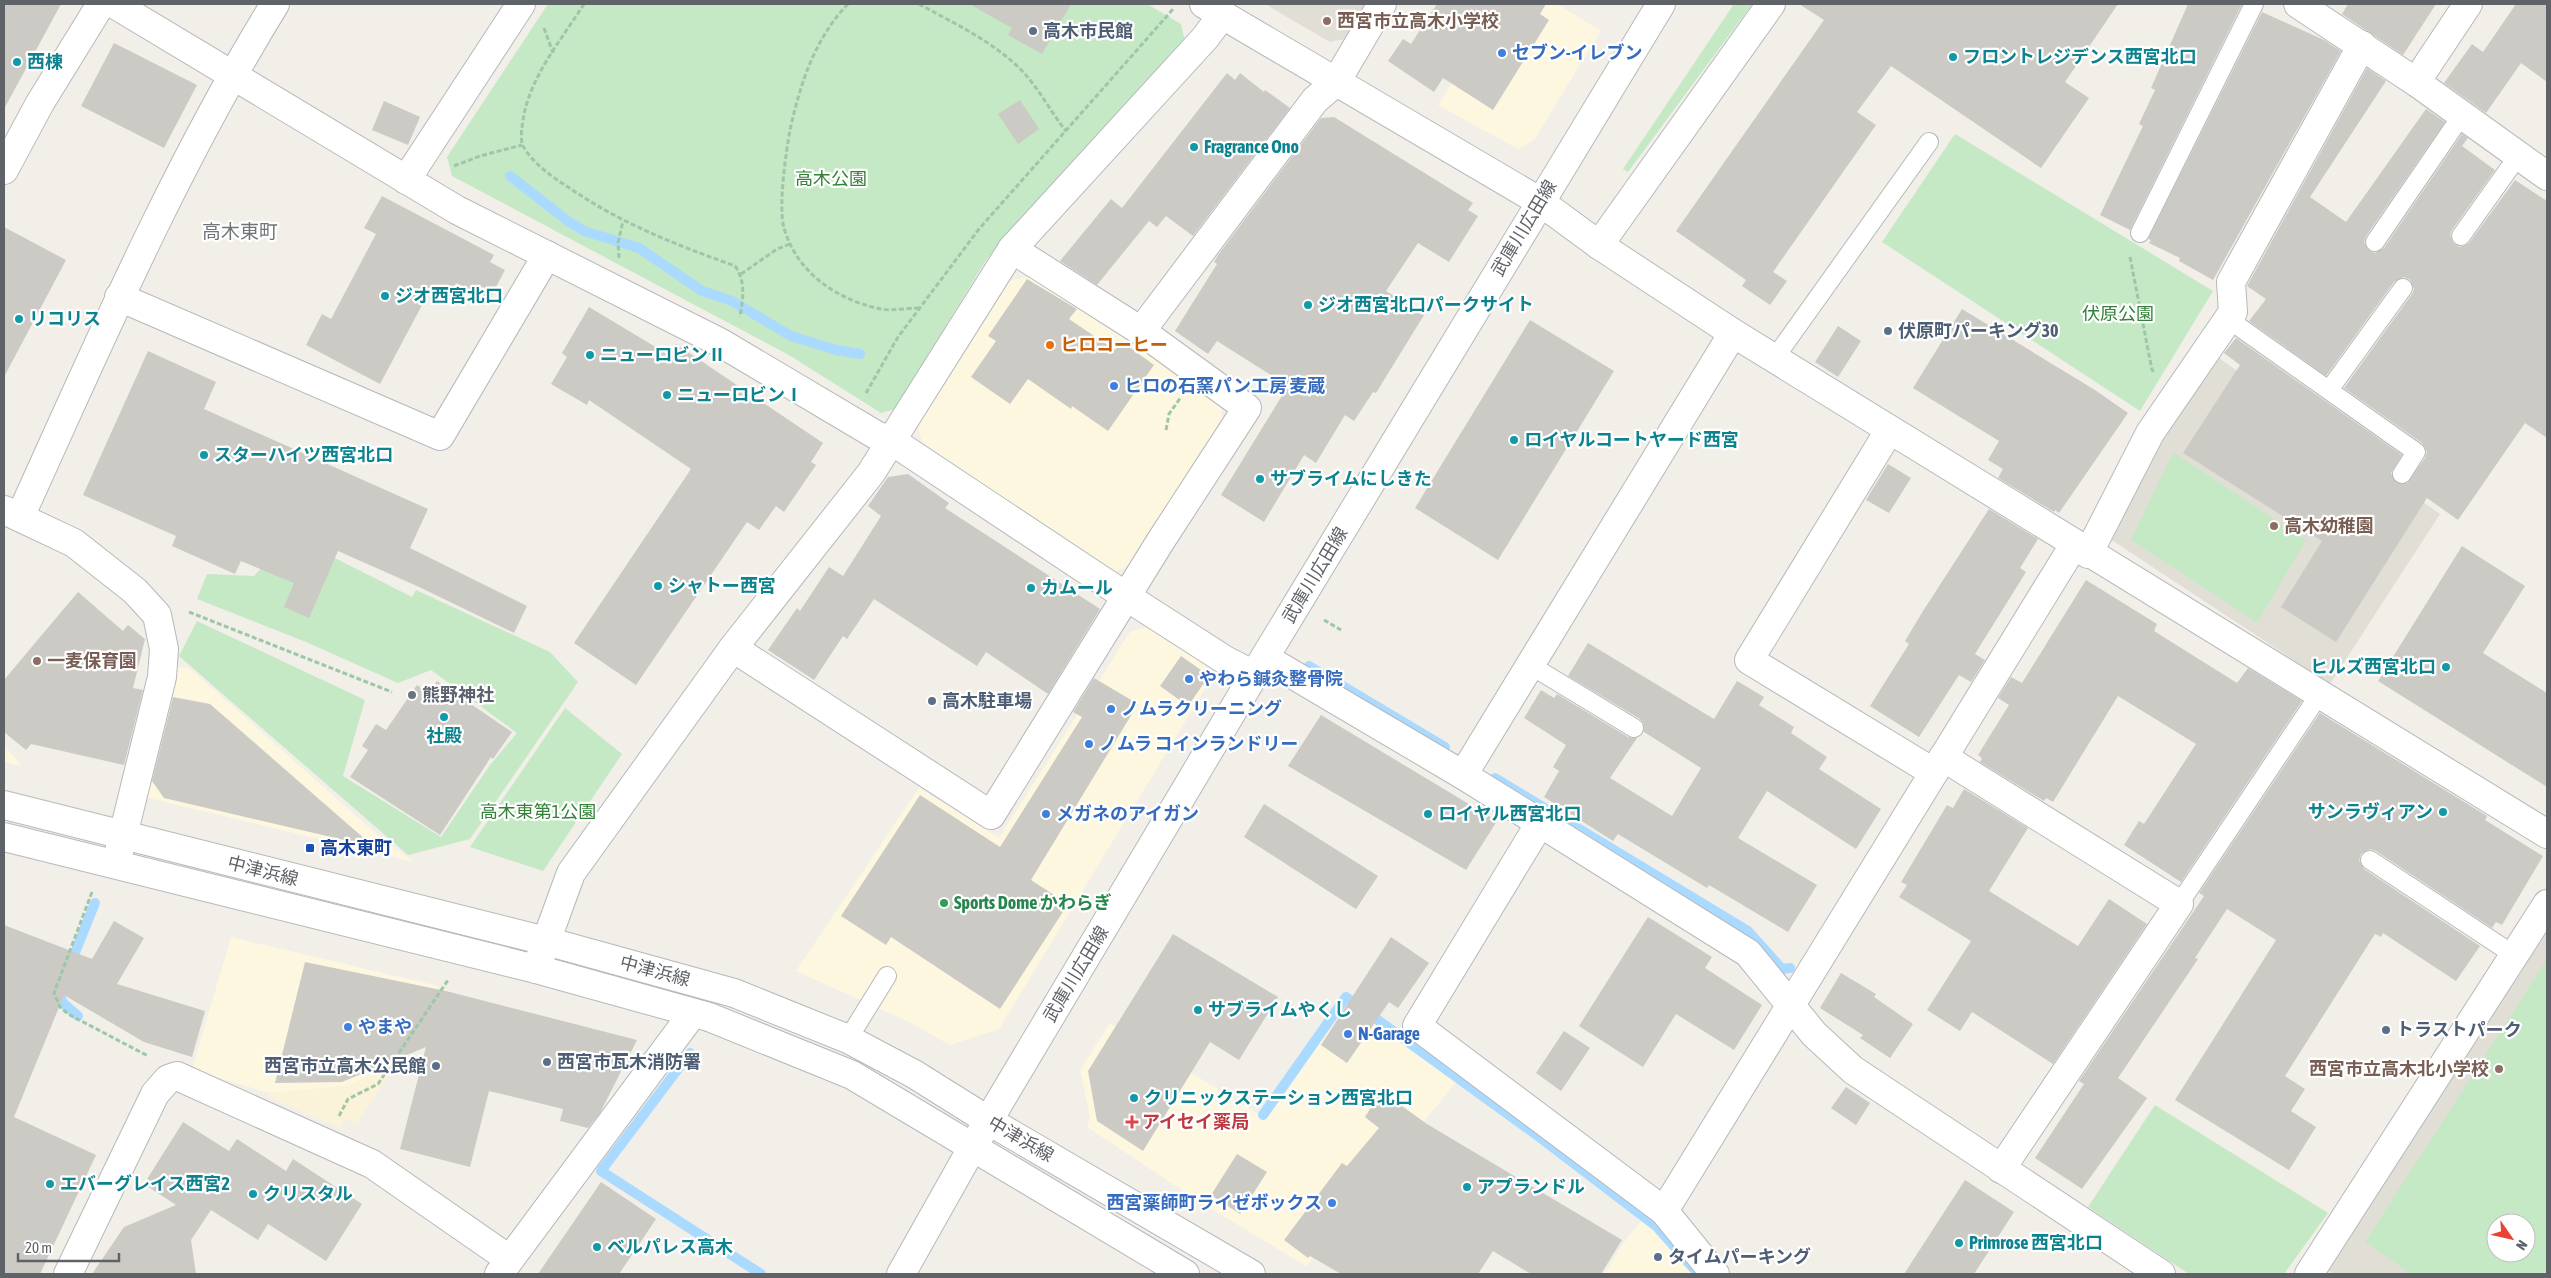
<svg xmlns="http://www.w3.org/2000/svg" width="2551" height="1278" viewBox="0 0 2551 1278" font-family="'Asap Condensed','Noto Sans JP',sans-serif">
<rect width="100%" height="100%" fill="#f1efe8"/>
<!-- commercial -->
<g fill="#fef7e0">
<polygon points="1501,4 1557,4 1601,31 1534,140 1518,149 1438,105"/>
<polygon points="1032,276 1220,398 1223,423 1129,565 1113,573 922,442 917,423 1007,281"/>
<polygon points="1148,626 1204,660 1209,682 999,1029 950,1045 909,1022 796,971 919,788 999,838 1130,632"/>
<polygon points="177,667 189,668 382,839 414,862 145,797"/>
<polygon points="4,745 22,766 4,762"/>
<polygon points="231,937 438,986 385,1069 346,1086 269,1093 192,1070"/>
<polygon points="1345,1000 1456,1082 1306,1266 1197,1200 1087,1127 1090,1118 1080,1070 1110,1023 1263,1117"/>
<polygon points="1642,1220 1666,1239 1696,1274 1604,1274 1627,1238"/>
</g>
<!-- education -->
<g fill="#e1ded6" fill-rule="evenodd">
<polygon points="1265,4 1369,4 1349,38 1330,42"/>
<polygon points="2216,356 2440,514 2330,684 2110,539 2163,432"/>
<path d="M2547,916V1274H2333L2326,1269ZM2496,1223H2526V1253H2496Z"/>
</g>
<!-- green -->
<g fill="#c5e8c5" fill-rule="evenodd">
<polygon points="548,4 1147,4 1181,24 1185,42 986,260 895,409 881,413 789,355 452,176 447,157"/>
<polygon points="1734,4 1752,4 1628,172 1623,169"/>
<polygon points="1955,134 2213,291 2140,411 1882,242"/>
<polygon points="2173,452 2306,540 2257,623 2131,540"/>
<polygon points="291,536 412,597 416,590 550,652 578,682 470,839 408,855 179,656 197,621 365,700 343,776 441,837 490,765 517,733 431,670 398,683 306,642 197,599 207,574 254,576"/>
<polygon points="565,708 622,754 543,871 470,847"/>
<path d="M2547,959V1274H2411L2365,1242ZM2496,1223H2526V1253H2496Z"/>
<polygon points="2155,1105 2328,1213 2284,1274 2189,1274 2088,1207"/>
</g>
<!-- sand -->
<polygon fill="#fbf3d9" points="438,986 447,990 356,1124 345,1118 340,1128 269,1097 269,1093 346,1086 385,1069"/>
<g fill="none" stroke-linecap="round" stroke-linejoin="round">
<!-- stream -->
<g stroke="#aadaff" stroke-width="10">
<polyline points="510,176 568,221 584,231 639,248 702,291 732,301 791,336 836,350 860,354"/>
<polyline points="1309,666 1445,747"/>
<polyline points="1495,778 1748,931 1782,969 1790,968"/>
<polyline points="70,965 95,903"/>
<polyline points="61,987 59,991 63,1003 78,1016"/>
<polyline points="690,1053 601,1171 761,1274"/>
<polyline points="1263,1115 1346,997 1538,1136 1656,1226 1695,1270"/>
</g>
</g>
<!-- building -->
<g fill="#cccac5">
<polygon points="4,4 61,4 4,109"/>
<polygon points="969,4 1071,4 1042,54 1008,35 1012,28"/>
<polygon points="1437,4 1546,4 1540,14 1549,20 1493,110 1443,78 1434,92 1388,61 1403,39 1411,44"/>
<polygon points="1799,4 2118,4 2065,82 2089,98 2041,168 1891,66 1857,112 1876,125 1773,272 1787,281 1770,305 1742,286 1746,280 1676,231 1824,20"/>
<polygon points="2188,4 2242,4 2130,230 2100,215 2143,126 2139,124 2155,90 2151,88"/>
<polygon points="2348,4 2436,4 2403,55 2342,14"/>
<polygon points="2516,4 2547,4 2547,82 2521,63 2486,113 2444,83 2472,44 2483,52"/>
<polygon points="2262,12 2324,40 2341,51 2213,280 2179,261 2180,258 2149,243 2151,240 2148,239"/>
<polygon points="114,43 197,85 164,148 81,106"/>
<polygon points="2367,68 2386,81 2310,197 2346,222 2426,109 2445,122 2366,236 2364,242 2369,250 2375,253 2384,248 2462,134 2468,138 2462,146 2495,170 2452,230 2450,235 2454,244 2460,247 2469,243 2515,180 2547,201 2547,438 2525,423 2458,520 2427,498 2336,642 2281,607 2322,541 2183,453 2240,365 2224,353 2236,338 2402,455 2391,473 2397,483 2407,483 2425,458 2427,452 2422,443 2344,388 2412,294 2414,289 2410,280 2404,277 2394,282 2326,376 2249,321 2266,299 2247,286"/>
<polygon points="1227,73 1235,80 1240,73 1264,92 1265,90 1290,108 1193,236 1166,216 1157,227 1149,221 1097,285 1060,261 1111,199 1122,208"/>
<polygon points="1020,100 1039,129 1018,144 998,114"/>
<polygon points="384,101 420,117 408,145 372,130"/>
<polygon points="1334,117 1473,203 1468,210 1478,216 1449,262 1418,243 1386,291 1424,315 1376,393 1373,392 1354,421 1345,415 1316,463 1304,455 1264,522 1221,495 1288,386 1217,341 1208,354 1175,331 1217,264 1214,262 1218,255 1321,118"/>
<polygon points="382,196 494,255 490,262 505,270 489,300 456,283 447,301 429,292 380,384 306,345 322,314 331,319 376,234 364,228"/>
<polygon points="4,227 66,260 4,377"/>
<polygon points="1027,279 1077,309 1069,319 1115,350 1121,341 1154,365 1108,431 1072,406 1071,409 1028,379 1010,404 971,377 996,341 988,336"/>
<polygon points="589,307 669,355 676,344 823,443 811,462 816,465 784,512 776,506 759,530 747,522 636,685 574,643 691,469 589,400 587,405 551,384 567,357 562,353"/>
<polygon points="1962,309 2095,390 2128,413 2059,513 2055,510 2054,512 1998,478 2003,469 1988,460 1999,441 1913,388"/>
<polygon points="1530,320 1614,371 1498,560 1415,508"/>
<polygon points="1838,326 1861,341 1838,377 1815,362"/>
<polygon points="148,351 216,382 204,409 428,509 410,548 527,606 514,633 417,586 338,551 309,618 284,607 294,583 241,561 235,574 172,546 176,536 83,495"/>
<polygon points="1888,464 1911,478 1889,513 1866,500"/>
<polygon points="908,474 949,503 945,508 1100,609 1048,694 986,652 977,666 874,599 847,639 843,636 814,680 768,650 797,608 800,611 829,567 843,576 881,516 868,506 888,477"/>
<polygon points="1989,509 2038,539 2020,568 2026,572 1975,654 1985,660 1971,682 1959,675 1919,737 1870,706 1909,644 1905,641 1923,611"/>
<polygon points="2462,546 2525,586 2483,653 2547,693 2547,787 2378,681"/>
<polygon points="2086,580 2157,624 2154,631 2237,683 2248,668 2302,701 2181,882 2124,845 2139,821 2144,824 2196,744 2118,696 2053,802 2046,798 2044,801 1980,762 1982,758 1978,755 2009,705 1998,698 2011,677 2022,683"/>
<polygon points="78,592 123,631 128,625 145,639 133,688 143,690 124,765 31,744 26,750 4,732 4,680"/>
<polygon points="1588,643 1714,719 1737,681 1764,697 1759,705 1794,727 1791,733 1827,757 1819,769 1881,809 1856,849 1767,791 1738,838 1817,885 1788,932 1709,885 1707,888 1618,834 1613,841 1544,797 1559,771 1553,767 1566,745 1524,718 1541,690 1554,698 1557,694 1628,737 1637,738 1610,778 1672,816 1701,768 1644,732 1643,723 1640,719 1568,676"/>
<polygon points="1181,656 1201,670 1204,683 1188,706 1160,686"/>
<polygon points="1094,678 1138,704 1031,880 1068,904 1000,1009 891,937 886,945 841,916 920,795 1000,847 1082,717 1073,712"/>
<polygon points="437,681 512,732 493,759 491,757 440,835 350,777 368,750 362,746 376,724 386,730 417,685 429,693"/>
<polygon points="173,697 210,704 374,847 164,798 152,781"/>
<polygon points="2320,713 2487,816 2485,820 2543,856 2502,925 2496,922 2492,928 2376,851 2370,849 2361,854 2359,860 2364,869 2480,946 2456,981 2383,933 2381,937 2375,934 2285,1076 2305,1089 2291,1111 2316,1127 2289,1170 2175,1100 2276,940 2227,909 2195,958 2198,959 2118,1078 2147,1098 2082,1189 2035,1158 2084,1084 2079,1081 2204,896 2199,893"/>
<polygon points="1321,715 1497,821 1466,870 1288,766"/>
<polygon points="1964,789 2028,828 1989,891 2078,946 2109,899 2147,924 2053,1064 1972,1012 1960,1031 1927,1010 1971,941 1899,897 1907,885 1901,882 1947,805 1953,808"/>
<polygon points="1264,804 1378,876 1356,909 1244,837"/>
<polygon points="1648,917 1712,957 1705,968 1762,1005 1734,1050 1676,1014 1643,1067 1579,1026"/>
<polygon points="114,921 144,938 117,984 205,1011 192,1057 144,1042 64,995 14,1117 96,1155 40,1274 4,1274 4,925 92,959"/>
<polygon points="1173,934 1278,997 1239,1060 1210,1042 1143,1151 1097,1121 1088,1071"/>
<polygon points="1391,937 1429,963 1398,1008 1389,1002 1347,1063 1321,1045"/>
<polygon points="305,962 446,991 637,1040 600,1113 588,1128 560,1121 563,1109 489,1091 470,1167 400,1149 426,1047 342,1082 275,1083"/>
<polygon points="1841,973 1876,994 1874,997 1913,1024 1890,1058 1860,1038 1863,1035 1820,1008"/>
<polygon points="1564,1031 1590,1048 1561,1091 1536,1073"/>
<polygon points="1846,1087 1870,1103 1856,1125 1831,1108"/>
<polygon points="1381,1091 1427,1124 1622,1240 1601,1274 1531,1274 1493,1251 1478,1274 1341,1274 1310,1256 1308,1258 1284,1240 1342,1163 1347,1166 1379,1128 1365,1117"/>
<polygon points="183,1122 229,1151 237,1139 286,1171 293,1159 362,1204 326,1261 268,1224 258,1240 211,1210 191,1240 196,1274 92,1274 124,1227 176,1205 144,1184"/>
<polygon points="1237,1154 1267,1172 1240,1214 1211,1195"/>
<polygon points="1965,1180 2014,1212 1974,1274 1904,1274"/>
<polygon points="601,1182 656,1219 619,1274 538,1274"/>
</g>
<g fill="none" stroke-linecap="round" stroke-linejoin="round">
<!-- service casing -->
<g stroke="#b5b8bc" stroke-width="20">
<g id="service">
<polyline points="2140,233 2254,4"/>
<polyline points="2461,236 2518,156"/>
<polyline points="2375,242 2462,115"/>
<polyline points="2228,319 2416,452 2402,474"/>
<polyline points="1774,359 1929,142"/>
<polyline points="2329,390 2403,288"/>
<polyline points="1530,665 1634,728"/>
<polyline points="2370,860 2514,955"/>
<polyline points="2179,904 2319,695"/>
<polyline points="848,1039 887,976"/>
</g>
</g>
<!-- minor casing -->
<g stroke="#b5b8bc" stroke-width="30">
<g id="minor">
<polyline points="114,4 457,210 721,343 876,435 892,441 1127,597 1225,660 1254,675"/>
<polyline points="2298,4 2416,82 2547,176"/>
<polyline points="2416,82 2468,4"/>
<polyline points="4,170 40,103 101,4"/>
<polyline points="406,180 521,4"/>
<polyline points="1539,201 1599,245 1733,333 2547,834"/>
<polyline points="1599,245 1771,4"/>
<polyline points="119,297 440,436 547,255"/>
<polyline points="1141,331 1315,100 1336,82 1382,4"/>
<polyline points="1889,431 1749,660 1933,772"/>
<polyline points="4,510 74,543 135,591 157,615 164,649 162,677 116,864"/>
<path d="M20,517C99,343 175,166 275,4"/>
<polyline points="2088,554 2150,433 2233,312 2231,282 2362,45"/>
<polyline points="733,648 991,815 1160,542 1247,408 1141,331 1012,249"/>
<polyline points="1265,658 1463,775 1748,953 1814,1034 1853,1070 2161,1274"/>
<polyline points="1943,757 2179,904 2001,1169"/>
<polyline points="1463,775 1733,333"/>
<polyline points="1540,823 1417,1026 1664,1211 1715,1274"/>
<polyline points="536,969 571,873 733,648 871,473 1012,249 1205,38 1223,14"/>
<polyline points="1664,1211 2074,545"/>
<polyline points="68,1274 155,1094 168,1079 177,1076 372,1164 509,1259"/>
<polyline points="499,1274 693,1013"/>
<polyline points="2309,1274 2547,904"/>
</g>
</g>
<!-- tertiary casing -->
<g stroke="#b5b8bc" stroke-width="30">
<g id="tertiary">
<polyline points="1204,4 1539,201"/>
<polyline points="4,805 546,941 734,993 848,1039 914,1074 989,1121 1251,1274"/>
<polyline points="4,837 536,969 709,1017 852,1075 1185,1274"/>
<polyline points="901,1274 972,1148 1254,675 1661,4"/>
</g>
</g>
<!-- path -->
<g stroke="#9cc7a9" stroke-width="3" stroke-dasharray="5 2.5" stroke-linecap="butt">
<path d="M584,4C560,42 526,81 522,128C521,133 521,142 523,146C534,165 554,178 571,189C622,224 677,245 735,266C746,281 743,299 740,317"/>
<path d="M848,4C815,38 800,84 790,130C786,152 778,207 784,228C797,273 837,300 881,309C893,311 908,308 920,308"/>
<path d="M919,4C957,25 1003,46 1030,80C1043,96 1053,115 1066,131"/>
<polyline points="544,28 553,53"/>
<polyline points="454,166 480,156 522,145"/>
<polyline points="2130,257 2152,370 2155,372"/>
<polyline points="619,258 618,243 623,221"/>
<polyline points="741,274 777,249 790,244"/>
<polyline points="866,393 898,337 979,229 1174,8"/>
<polyline points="1166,430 1169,414 1181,397"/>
<polyline points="189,612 392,692"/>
<polyline points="1324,620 1341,630"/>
<polyline points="92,892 54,993 60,1007 68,1014 148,1056"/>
<polyline points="339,1116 348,1099 378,1084 448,980"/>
</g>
<!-- service -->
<use href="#service" stroke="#fff" stroke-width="18"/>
<!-- minor -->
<use href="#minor" stroke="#fff" stroke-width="28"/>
<!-- tertiary -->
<use href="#tertiary" stroke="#fff" stroke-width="28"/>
</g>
<!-- markers -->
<g fill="#8d6e63" stroke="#fff" stroke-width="2">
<circle cx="1327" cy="21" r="5"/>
<circle cx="2274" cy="526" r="5"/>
<circle cx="37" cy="661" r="5"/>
<circle cx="2499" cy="1069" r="5"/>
</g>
<g fill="#5c6f8a" stroke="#fff" stroke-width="2">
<circle cx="1033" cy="31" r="5"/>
<circle cx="1888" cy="331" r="5"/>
<circle cx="932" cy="701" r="5"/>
<circle cx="2386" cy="1030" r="5"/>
<circle cx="547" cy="1062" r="5"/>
<circle cx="436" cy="1066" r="5"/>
<circle cx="1658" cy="1257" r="5"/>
</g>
<g fill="#3f7fe0" stroke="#fff" stroke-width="2">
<circle cx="1502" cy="53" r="5"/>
<circle cx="1114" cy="386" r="5"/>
<circle cx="1189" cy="679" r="5"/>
<circle cx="1111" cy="709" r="5"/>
<circle cx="1089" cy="744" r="5"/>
<circle cx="1046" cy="814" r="5"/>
<circle cx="348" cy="1027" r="5"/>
<circle cx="1348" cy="1034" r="5"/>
<circle cx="1332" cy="1203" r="5"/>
</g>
<g fill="#0f9aa8" stroke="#fff" stroke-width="2">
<circle cx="1953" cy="57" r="5"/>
<circle cx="17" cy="62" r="5"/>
<circle cx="1194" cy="147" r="5"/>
<circle cx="385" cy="296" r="5"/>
<circle cx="1308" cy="305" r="5"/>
<circle cx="19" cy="319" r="5"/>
<circle cx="590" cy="355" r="5"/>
<circle cx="667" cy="395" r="5"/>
<circle cx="1514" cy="440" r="5"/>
<circle cx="204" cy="455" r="5"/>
<circle cx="1260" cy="479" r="5"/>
<circle cx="658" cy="586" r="5"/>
<circle cx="1031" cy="588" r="5"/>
<circle cx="2446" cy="667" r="5"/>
<circle cx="444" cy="717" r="5"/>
<circle cx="2443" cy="812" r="5"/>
<circle cx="1428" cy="814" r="5"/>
<circle cx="1198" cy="1010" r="5"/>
<circle cx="1134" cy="1098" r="5"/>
<circle cx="50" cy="1184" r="5"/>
<circle cx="1467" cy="1187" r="5"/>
<circle cx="253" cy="1194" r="5"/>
<circle cx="1959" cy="1243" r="5"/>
<circle cx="597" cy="1247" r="5"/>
</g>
<circle fill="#e8710a" stroke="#fff" stroke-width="2" cx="1050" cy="345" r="5"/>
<circle fill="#6b7280" stroke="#fff" stroke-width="2" cx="412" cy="695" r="5"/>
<rect fill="#1a4fb4" stroke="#fff" stroke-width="2" x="305" y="843" width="10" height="10" rx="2.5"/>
<circle fill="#2e9e5b" stroke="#fff" stroke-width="2" cx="944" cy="903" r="5"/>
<path fill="#e0444e" stroke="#fff" stroke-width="2" d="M1129.5 1114.5h5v5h5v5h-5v5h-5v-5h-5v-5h5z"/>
<g text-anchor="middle" stroke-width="4.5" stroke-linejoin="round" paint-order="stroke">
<!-- education labels -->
<g font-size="18" font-weight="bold" fill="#785e54" stroke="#fff" text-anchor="start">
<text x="1337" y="27">西宮市立高木小学校</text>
<text x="2284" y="532">高木幼稚園</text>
<text x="47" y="667">一麦保育園</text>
<text x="2489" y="1075" text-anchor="end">西宮市立高木北小学校</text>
</g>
<!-- service labels -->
<g font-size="18" font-weight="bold" fill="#4e5e75" stroke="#fff" text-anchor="start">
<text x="1043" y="37">高木市民館</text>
<text x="1898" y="337">伏原町パーキング30</text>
<text x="942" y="707">高木駐車場</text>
<text x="2396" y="1036">トラストパーク</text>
<text x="557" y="1068">西宮市瓦木消防署</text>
<text x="426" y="1072" text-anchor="end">西宮市立高木公民館</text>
<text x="1668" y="1263">タイムパーキング</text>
</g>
<!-- shop labels -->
<g font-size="18" font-weight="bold" fill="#366cbe" stroke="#fff" text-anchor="start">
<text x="1512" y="59">セブン-イレブン</text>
<text x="1124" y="392">ヒロの石窯パン工房 麦蔵</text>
<text x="1199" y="685">やわら鍼灸整骨院</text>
<text x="1121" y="715">ノムラクリーニング</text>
<text x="1099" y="750">ノムラ コインランドリー</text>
<text x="1056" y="820">メガネのアイガン</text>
<text x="358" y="1033">やまや</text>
<text x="1358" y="1040">N-Garage</text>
<text x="1322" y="1209" text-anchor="end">西宮薬師町ライゼボックス</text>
</g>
<!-- culture labels -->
<g font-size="18" font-weight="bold" fill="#0d838f" stroke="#fff" text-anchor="start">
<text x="1963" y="63">フロントレジデンス西宮北口</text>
<text x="27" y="68">西棟</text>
<text x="1204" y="153">Fragrance Ono</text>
<text x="395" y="302">ジオ西宮北口</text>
<text x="1318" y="311">ジオ西宮北口パークサイト</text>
<text x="29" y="325">リコリス</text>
<text x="600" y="361">ニューロビンⅡ</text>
<text x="677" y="401">ニューロビンⅠ</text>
<text x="1524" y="446">ロイヤルコートヤード西宮</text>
<text x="214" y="461">スターハイツ西宮北口</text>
<text x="1270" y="485">サブライムにしきた</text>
<text x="668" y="592">シャトー西宮</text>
<text x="1041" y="594">カムール</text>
<text x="2436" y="673" text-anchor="end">ヒルズ西宮北口</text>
<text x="444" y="742" text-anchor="middle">社殿</text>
<text x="2433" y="818" text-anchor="end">サンラヴィアン</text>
<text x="1438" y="820">ロイヤル西宮北口</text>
<text x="1208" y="1016">サブライムやくし</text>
<text x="1144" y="1104">クリニックステーション西宮北口</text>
<text x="60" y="1190">エバーグレイス西宮2</text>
<text x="1477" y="1193">アプランドル</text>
<text x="263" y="1200">クリスタル</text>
<text x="1969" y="1249">Primrose 西宮北口</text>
<text x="607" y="1253">ベルパレス高木</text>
</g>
<!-- park labels -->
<g font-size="18" fill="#348238" stroke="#fff">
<text x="831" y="185">高木公園</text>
<text x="2118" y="320">伏原公園</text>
<text x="538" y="818">高木東第1公園</text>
</g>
<!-- street labels -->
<g font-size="18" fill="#5f6368" stroke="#fff">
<text transform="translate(1524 228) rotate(-59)" y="6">武庫川広田線</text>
<text transform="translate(1315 575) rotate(-59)" y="6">武庫川広田線</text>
<text transform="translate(263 871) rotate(14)" y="6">中津浜線</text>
<text transform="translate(655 971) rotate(15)" y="6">中津浜線</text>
<text transform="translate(1076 974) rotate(-59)" y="6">武庫川広田線</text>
<text transform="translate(1021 1139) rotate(30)" y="6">中津浜線</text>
</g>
<!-- food labels -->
<g font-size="18" font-weight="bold" fill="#c56008" stroke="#fff" text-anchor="start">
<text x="1060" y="351">ヒロコーヒー</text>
</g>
<!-- worship labels -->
<g font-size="18" font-weight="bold" fill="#5b616d" stroke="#fff" text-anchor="start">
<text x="422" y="701">熊野神社</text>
</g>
<!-- transit labels -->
<g font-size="18" font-weight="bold" fill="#164399" stroke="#fff" text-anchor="start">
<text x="320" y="854">高木東町</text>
</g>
<!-- leisure labels -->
<g font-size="18" font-weight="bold" fill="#27864d" stroke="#fff" text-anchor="start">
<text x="954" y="909">Sports Dome かわらぎ</text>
</g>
<!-- health labels -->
<g font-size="18" font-weight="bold" fill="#be3a42" stroke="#fff" text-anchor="start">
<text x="1142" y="1128">アイセイ薬局</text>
</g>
<!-- neighbourhood labels -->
<g font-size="19" fill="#70757a" stroke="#fff">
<text x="240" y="238">高木東町</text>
</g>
</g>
<!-- border -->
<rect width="2551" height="1278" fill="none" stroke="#5f6368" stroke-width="10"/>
<!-- north arrow -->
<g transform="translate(2511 1238) rotate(124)"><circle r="24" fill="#ffffff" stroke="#bfc1c3"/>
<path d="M0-4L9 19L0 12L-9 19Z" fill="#ea4335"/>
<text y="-8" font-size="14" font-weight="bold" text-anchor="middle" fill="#5f6368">N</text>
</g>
<!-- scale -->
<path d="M18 1253v8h101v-8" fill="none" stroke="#5f6368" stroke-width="2.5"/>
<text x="25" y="1253" font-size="15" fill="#5f6368" stroke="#ffffff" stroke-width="4" paint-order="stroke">20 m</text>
</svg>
